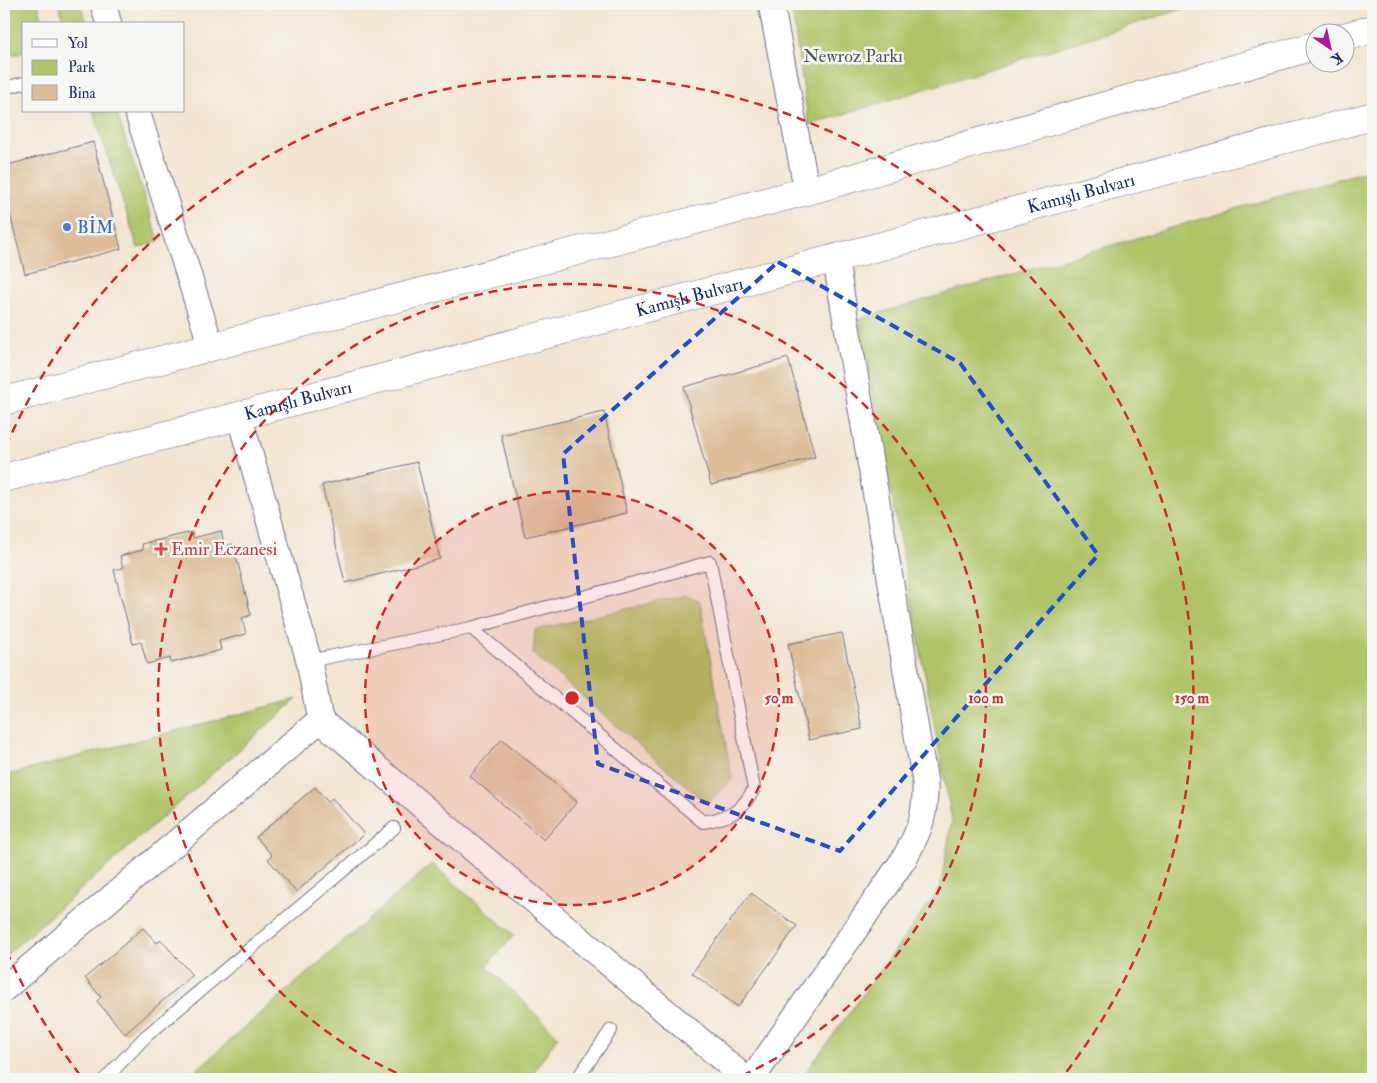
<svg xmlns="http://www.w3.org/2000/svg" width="1377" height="1083" viewBox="0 0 1377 1083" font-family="'IM FELL Double Pica',serif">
<rect width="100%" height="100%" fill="#f6f6f2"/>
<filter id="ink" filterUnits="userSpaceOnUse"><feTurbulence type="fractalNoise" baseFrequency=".02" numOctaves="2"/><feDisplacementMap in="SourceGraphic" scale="10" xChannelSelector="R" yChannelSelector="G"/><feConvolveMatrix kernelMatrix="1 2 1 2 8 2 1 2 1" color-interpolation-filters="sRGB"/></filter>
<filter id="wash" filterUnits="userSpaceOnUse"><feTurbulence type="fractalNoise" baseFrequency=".0096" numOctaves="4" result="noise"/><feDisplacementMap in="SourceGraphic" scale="20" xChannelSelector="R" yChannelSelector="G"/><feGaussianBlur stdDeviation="1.12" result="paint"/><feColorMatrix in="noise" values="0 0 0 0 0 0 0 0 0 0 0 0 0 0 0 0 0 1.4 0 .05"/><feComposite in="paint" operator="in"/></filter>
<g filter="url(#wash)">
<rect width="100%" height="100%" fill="#f3e5d1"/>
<!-- green -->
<g fill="#afc468" stroke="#657a63">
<polygon points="4,4 38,4 44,24 24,24 24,52 4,58"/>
<polygon points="58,4 80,4 87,24 65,24"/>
<polygon points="791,4 1199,4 809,125"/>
<polygon points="93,111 116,111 159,241 138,248"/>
<polygon points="1373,169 1373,1074 1368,1079 801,1079 940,889 952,820 859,319"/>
<polygon points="687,595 700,602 732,779 707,804 533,654 535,630"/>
<polygon points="297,699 4,957 4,776"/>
<polygon points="432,864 514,935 487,966 558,1036 529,1079 186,1079"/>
</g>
<g id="blocks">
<!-- building -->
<g fill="#dcbd98">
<polygon points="93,142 121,249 25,274 4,190 4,166"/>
<polygon points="788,358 815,457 711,485 684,387"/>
<polygon points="604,412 627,513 525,537 501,435"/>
<polygon points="417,462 440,559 345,583 322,485"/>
<polygon points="221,531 225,546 233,544 251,615 242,618 246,634 219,641 221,650 171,663 170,658 147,664 141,642 133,644 114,570 123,568 120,556 143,550 142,544 192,532 193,538"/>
<polygon points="842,633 862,729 809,740 788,644"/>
<polygon points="502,739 577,802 544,840 470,776"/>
<polygon points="315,787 328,802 332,798 364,834 296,892 268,859 272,855 256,837"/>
<polygon points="751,893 797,926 738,1007 692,973"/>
<polygon points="143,928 157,943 161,940 192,975 125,1034 97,1001 101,997 85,978"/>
</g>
</g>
</g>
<g filter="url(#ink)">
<use href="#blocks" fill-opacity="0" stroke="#676f86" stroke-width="1"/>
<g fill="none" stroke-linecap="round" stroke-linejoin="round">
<!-- service casing -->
<g stroke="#676f86" stroke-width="14">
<g id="service">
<polyline points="4,88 24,83"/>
<path d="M309,661L471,628L710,562L754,789C740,813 731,817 703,822L471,628"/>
<polyline points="105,1079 146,1036 394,828"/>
<polyline points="577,1079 611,1030"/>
</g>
</g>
<!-- minor casing -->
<g stroke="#676f86" stroke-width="27">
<g id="minor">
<polyline points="103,4 109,24"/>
<polyline points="771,4 807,191"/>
<polyline points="137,111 211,346"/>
<polyline points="239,415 309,661 320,720 746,1079"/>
<polyline points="4,989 320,720"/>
<path d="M752,1079L904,859C920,830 926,815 925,782L835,257"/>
</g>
</g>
<!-- trunk casing -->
<g stroke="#676f86" stroke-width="29">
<g id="trunk">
<polyline points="1344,37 1373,29"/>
<polyline points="4,401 807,191 1314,46"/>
<path id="s1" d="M4,478L1373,116"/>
</g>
</g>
<!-- service -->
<use href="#service" stroke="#fff" stroke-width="12"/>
<!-- minor -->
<use href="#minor" stroke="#fff" stroke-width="25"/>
<!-- trunk -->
<use href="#trunk" stroke="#fff" stroke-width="28"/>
</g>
</g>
<!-- marked area -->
<path fill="none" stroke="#1d4ed8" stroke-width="4" stroke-dasharray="10 6" stroke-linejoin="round" d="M778,262L960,363L1098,555L840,851L598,764L563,454Z"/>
<!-- distance rings -->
<circle cx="572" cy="698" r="207" fill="#d62828" fill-opacity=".12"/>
<g fill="none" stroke="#d62828" stroke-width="2.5" stroke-dasharray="9 6">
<circle cx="572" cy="698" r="207"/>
<path d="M410 1079A414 414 0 1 1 734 1079"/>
<path d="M80 1075A620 620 0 0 1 6 950M6 446A620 620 0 1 1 1064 1075"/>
</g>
<!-- markers -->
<circle fill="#3f7fe0" stroke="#f6f6f2" stroke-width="2" cx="67" cy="227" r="5"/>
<path fill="#e0444e" stroke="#f6f6f2" stroke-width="2" d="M158.5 541.5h5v5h5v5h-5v5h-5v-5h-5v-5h5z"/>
<g text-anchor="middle" stroke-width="5" stroke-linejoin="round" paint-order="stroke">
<!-- park labels -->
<g font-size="18" fill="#475c61" stroke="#f6f6f2">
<text x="853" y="62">Newroz Parkı</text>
</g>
<!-- street labels -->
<g font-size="18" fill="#1b2f5e" stroke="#f6f6f2">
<text dy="6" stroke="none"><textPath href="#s1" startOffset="1114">Kamışlı Bulvarı</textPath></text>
<text dy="6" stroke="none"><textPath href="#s1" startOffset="709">Kamışlı Bulvarı</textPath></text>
<text dy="6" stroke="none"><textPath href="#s1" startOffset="304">Kamışlı Bulvarı</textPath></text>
</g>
<!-- shop labels -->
<g font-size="18" fill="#366cbe" stroke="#f6f6f2" text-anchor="start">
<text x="77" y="233">BİM</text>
</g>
<!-- health labels -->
<g font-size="18" fill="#be3a42" stroke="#f6f6f2" text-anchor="start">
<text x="171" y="555">Emir Eczanesi</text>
</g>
</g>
<circle cx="572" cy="698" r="8" fill="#d62828" stroke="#f6f6f2" stroke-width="2.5"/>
<g font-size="15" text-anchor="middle" font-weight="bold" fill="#d62828" stroke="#f6f6f2" stroke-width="5" stroke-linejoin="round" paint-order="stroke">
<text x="779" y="703">50 m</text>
<text x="986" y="703">100 m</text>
<text x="1192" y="703">150 m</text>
</g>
<!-- margin -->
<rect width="1377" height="1083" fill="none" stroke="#f6f6f2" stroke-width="20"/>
<!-- legend -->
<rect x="22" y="22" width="162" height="90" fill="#f6f6f2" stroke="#9ea6b7"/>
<rect x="32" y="39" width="25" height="8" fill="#ffffff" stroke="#9ea6b7"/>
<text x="68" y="48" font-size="15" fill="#1b2f5e">Yol</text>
<rect x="32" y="60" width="25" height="15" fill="#afc468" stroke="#9ea6b7"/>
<text x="68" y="72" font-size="15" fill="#1b2f5e">Park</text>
<rect x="32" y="85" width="25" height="15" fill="#dcbd98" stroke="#9ea6b7"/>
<text x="68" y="98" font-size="15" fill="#1b2f5e">Bina</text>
<!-- north arrow -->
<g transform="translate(1330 48) rotate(146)"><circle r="24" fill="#f6f6f2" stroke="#9ea6b7"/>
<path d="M0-4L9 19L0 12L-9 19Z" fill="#b5179e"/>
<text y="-8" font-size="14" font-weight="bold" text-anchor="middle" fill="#1b2f5e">K</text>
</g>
</svg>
